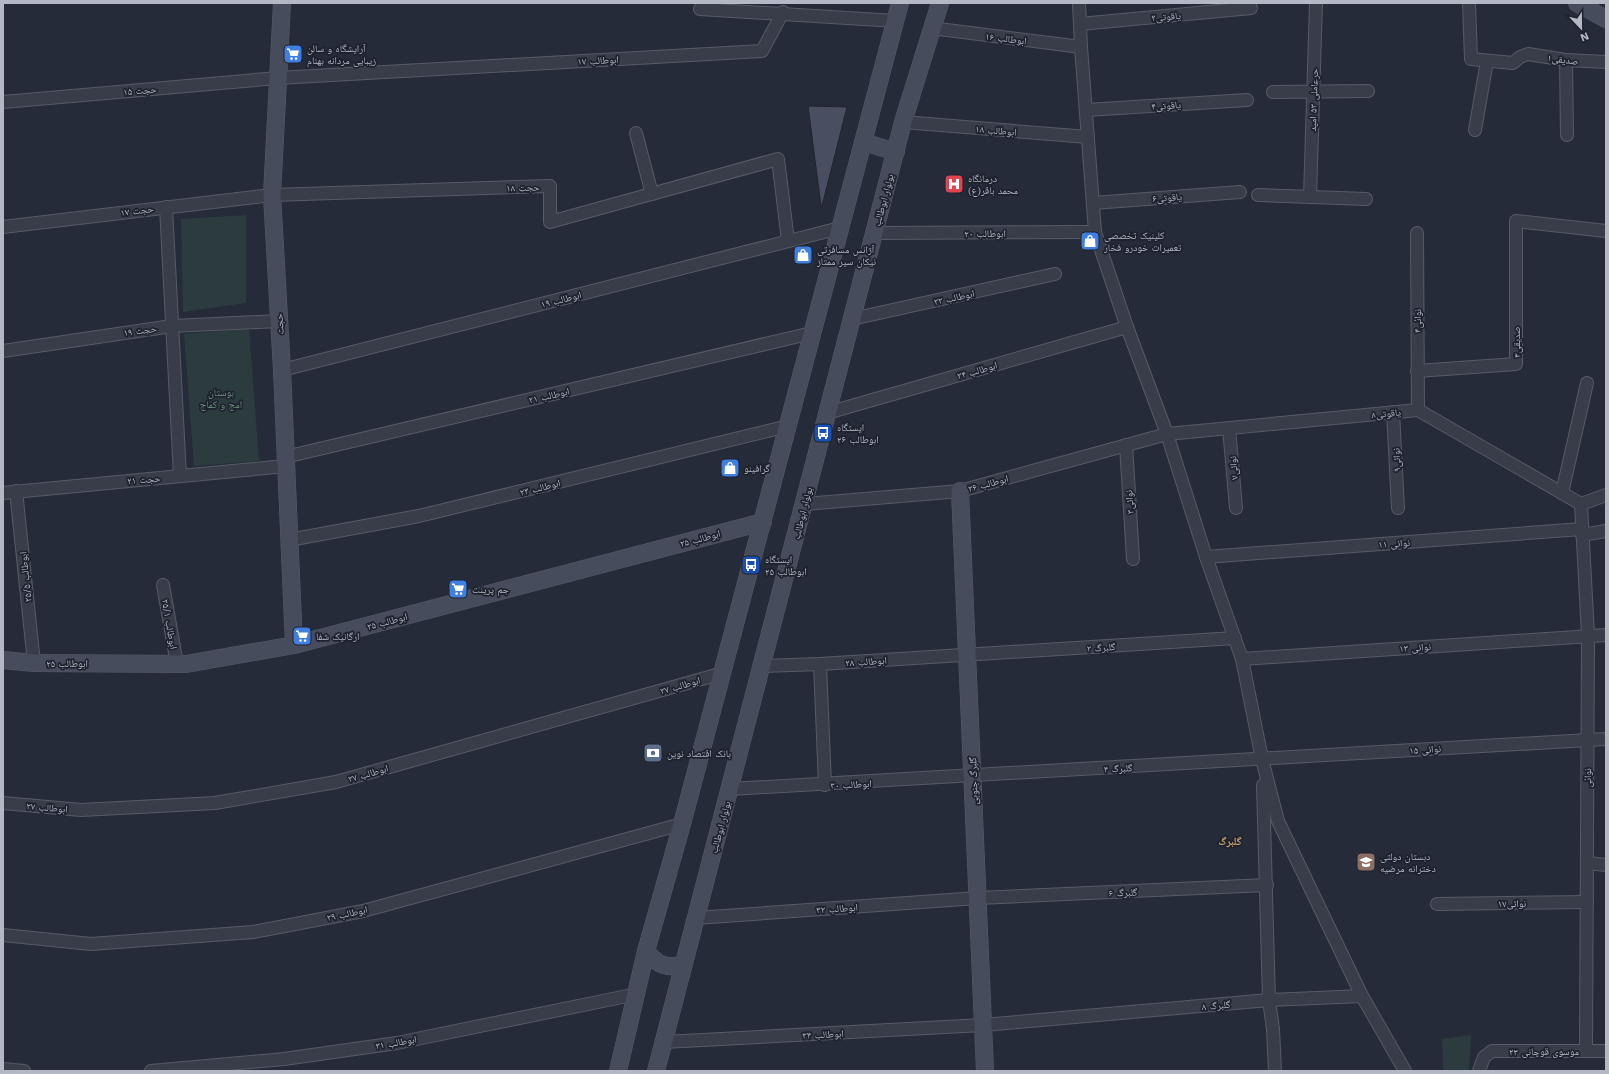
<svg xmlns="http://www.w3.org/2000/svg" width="1609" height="1074" viewBox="0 0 1609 1074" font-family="'Work Sans','Noto Naskh Arabic',sans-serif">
<rect width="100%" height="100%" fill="#252b39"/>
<!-- green -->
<g fill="#2b3b3e">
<polygon points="246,215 246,303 183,312 181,219"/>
<polygon points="249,329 259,461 194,466 184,334"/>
<polygon points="1471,1035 1469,1071 1443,1071 1442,1039"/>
</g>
<!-- building -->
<polygon fill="#494f60" stroke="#202431" points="808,106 847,107 822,206 821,206"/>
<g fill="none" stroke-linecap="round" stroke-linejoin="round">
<!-- street casing -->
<g stroke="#575b68" stroke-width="14">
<g id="street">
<polyline points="1079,3 1081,47 1095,232 1127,327 1167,434 1206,557 1242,659 1262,759 1278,821 1362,996"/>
<polyline points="1469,3 1471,59 1513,63 1520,57 1528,54 1566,60 1606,62"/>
<polyline points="700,9 896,21"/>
<polyline points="1080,24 1251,8"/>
<polyline points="931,28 1081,47"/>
<polyline points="1566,60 1567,135"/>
<polyline points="1273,92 1368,91"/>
<polyline points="3,102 278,78 762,51 783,12"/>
<polyline points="1086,110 1247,100"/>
<polyline points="903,122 1088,137"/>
<polyline points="1475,130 1487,61"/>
<polyline points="636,133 652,194"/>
<polyline points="1258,195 1366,199"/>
<polyline points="1310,197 1316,3"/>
<polyline points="1093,203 1240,192"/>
<polyline points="166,207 180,476"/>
<polyline points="3,227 272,195 550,186 550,222 778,159 788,241"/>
<polyline points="874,233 1095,232"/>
<polyline points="1417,233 1418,410"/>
<polyline points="852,319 1055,274"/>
<polyline points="3,351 172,326 279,321"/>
<polyline points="282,370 840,228"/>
<polyline points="1417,371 1516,364 1516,221 1606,231"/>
<polyline points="1393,412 1398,508"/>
<polyline points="827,413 1127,327"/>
<polyline points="1229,428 1236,508"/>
<polyline points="1126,445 1133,559"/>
<polyline points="285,457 812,333"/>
<polyline points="16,491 34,663"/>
<polyline points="3,493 286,466"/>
<polyline points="1562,493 1587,383"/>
<polyline points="805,504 960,491 1167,434 1418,410 1581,504"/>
<polyline points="1581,504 1588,635 1586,1051"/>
<polyline points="1581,504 1606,495"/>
<polyline points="1582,535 1606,531"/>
<polyline points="289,540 419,516 788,426"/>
<polyline points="1206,557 1582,529"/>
<polyline points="163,585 177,664"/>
<polyline points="1242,659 1606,635"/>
<polyline points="820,664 825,785"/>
<polyline points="763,666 820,664 1235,638"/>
<polyline points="1263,785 1269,1000 1273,1029 1275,1071"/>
<polyline points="730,789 1606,739"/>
<polyline points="3,803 81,810 215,803 336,782 723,673"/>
<polyline points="1587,863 1606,865"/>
<polyline points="1437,904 1587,902"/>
<polyline points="696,918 978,898 1267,885"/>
<polyline points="3,935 91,944 253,932 363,911 682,824"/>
<polyline points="664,1042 983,1025 1269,1000 1362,996 1405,1071"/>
<polyline points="3,1069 24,1071"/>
<polyline points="151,1071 284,1059 397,1043 637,994"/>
<polyline points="1479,1071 1484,1057 1492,1051 1606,1051"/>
</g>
</g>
<!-- secondary casing -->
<g stroke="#575b68" stroke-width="18">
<g id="secondary">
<polyline points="282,3 272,195 282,370 294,645"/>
<polyline points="1577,3 1606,19"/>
<polyline points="863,142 896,152"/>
<polyline points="960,491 985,1071"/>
<polyline points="3,660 34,663 186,664 294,645 763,522"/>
<path d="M646,951C656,964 667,970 684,964"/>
<polyline points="618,1071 646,951 682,824 900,3"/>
<polyline points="656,1071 903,122 940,3"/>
</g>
</g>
<!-- street -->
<use href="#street" stroke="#393d4a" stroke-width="12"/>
<!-- secondary -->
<use href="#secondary" stroke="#474c5c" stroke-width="17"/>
</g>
<!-- icons -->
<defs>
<g id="supermarket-square" transform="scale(1)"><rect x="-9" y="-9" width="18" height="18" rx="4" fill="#3f7fe0" stroke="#1e222f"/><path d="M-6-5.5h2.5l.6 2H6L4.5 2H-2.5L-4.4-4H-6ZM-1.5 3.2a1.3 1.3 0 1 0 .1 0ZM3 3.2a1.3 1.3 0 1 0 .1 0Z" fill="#fff"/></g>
<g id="hospital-square" transform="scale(1)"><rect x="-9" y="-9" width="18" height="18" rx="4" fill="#e0444e" stroke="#1e222f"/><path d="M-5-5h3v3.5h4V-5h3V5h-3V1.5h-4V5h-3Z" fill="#fff"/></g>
<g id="shop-square" transform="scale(1)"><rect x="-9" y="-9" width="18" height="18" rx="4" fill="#3f7fe0" stroke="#1e222f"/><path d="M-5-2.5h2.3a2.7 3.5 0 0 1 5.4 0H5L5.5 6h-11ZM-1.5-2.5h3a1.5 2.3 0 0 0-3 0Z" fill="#fff"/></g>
<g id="bus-square" transform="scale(1)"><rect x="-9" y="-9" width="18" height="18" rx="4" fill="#1a4fb4" stroke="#1e222f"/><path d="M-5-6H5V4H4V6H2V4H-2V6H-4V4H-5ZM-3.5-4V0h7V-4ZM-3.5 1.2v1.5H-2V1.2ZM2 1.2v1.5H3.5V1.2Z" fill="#fff"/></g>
<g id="bank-square" transform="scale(1)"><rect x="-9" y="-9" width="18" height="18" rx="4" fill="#5c6f8a" stroke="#1e222f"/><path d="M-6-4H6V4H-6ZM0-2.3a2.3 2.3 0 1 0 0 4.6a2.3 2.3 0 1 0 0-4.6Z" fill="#fff"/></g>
<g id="school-square" transform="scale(1)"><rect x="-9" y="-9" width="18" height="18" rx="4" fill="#8d6e63" stroke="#1e222f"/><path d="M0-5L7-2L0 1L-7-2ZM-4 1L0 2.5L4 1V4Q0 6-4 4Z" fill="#fff"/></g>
</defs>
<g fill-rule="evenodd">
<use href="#supermarket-square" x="293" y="54"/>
<use href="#hospital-square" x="954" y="184"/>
<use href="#shop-square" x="1090" y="241"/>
<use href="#shop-square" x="803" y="255"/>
<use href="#bus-square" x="823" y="433"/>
<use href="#shop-square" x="730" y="468"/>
<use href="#bus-square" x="751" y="565"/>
<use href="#supermarket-square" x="458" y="589"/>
<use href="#supermarket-square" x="302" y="636"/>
<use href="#bank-square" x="653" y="753"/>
<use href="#school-square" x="1366" y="862"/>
</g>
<g text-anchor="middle" stroke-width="3.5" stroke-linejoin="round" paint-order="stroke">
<!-- street labels -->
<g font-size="10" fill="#b4b8c5" stroke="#1e222f">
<text transform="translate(1166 16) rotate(-5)" y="4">یاقوتی۲</text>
<text transform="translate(1006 38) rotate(7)" y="4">ابوطالب ۱۶</text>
<text transform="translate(1563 59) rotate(7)" y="4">صدیقی۱</text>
<text transform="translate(598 60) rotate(-3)" y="4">ابوطالب ۱۷</text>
<text transform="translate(140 90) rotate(-5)" y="4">حجت ۱۵</text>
<text transform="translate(1313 100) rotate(-88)" y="4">حرعاملی ۵۳ امید</text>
<text transform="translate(1166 105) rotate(-4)" y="4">یاقوتی۴</text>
<text transform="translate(996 130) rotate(5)" y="4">ابوطالب ۱۸</text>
<text transform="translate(523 187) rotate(-2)" y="4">حجت ۱۸</text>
<text transform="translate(1167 197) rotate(-4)" y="4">یاقوتی۶</text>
<text transform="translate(883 200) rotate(-75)" y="4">بولوار ابوطالب</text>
<text transform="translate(137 210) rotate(-7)" y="4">حجت ۱۷</text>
<text x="985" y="237">ابوطالب ۲۰</text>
<text transform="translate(954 297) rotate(-12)" y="4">ابوطالب ۲۲</text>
<text transform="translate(561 299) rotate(-14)" y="4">ابوطالب ۱۹</text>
<text transform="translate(1417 321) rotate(-90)" y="4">نوائی۴</text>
<text transform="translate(279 324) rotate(-94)" y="4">حجت</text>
<text transform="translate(140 330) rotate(-8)" y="4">حجت ۱۹</text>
<text transform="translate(1516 342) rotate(-90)" y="4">صدیقی۳</text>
<text transform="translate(977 370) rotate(-16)" y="4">ابوطالب ۲۴</text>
<text transform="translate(549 395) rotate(-13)" y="4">ابوطالب ۲۱</text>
<text transform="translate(1386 413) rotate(-6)" y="4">یاقوتی۸</text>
<text transform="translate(1396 460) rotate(-93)" y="4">نوائی۹</text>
<text transform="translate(1233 468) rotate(-95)" y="4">نوائی۷</text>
<text transform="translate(144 479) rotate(-5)" y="4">حجت ۲۱</text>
<text transform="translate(988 483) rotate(-15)" y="4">ابوطالب ۲۶</text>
<text transform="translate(540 487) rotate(-14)" y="4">ابوطالب ۲۳</text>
<text transform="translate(1129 502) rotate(-94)" y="4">نوائی۳</text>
<text transform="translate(802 513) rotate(-76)" y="4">بولوار ابوطالب</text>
<text transform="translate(700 538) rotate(-15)" y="4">ابوطالب ۲۵</text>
<text transform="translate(1394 543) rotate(-4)" y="4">نوائی ۱۱</text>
<text transform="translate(25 577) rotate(-96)" y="4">ابوطالب ۲۵/۵</text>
<text transform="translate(387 621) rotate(-15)" y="4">ابوطالب ۲۵</text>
<text transform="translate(170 624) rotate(80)" y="4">ابوطالب ۲۵/۱</text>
<text transform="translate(1101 647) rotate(-4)" y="4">گلبرگ ۲</text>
<text transform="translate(1415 647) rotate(-4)" y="4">نوائی ۱۳</text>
<text transform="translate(866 661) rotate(-4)" y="4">ابوطالب ۲۸</text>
<text x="67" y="667">ابوطالب ۲۵</text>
<text transform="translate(680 685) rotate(-16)" y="4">ابوطالب ۲۷</text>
<text transform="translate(1425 749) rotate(-4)" y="4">نوائی ۱۵</text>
<text transform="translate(1118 768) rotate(-3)" y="4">گلبرگ ۴</text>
<text transform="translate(368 773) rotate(-16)" y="4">ابوطالب ۲۷</text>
<text transform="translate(1587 778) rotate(-90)" y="4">نوائی</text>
<text transform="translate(973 781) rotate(-92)" y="4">گلبرگ جنوبی</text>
<text transform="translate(851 784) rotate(-3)" y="4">ابوطالب ۳۰</text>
<text transform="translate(47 807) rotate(5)" y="4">ابوطالب ۲۷</text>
<text transform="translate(720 827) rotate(-75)" y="4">بولوار ابوطالب</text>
<text transform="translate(1123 892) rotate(-2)" y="4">گلبرگ ۶</text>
<text transform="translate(1512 903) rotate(-1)" y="4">نوائی۱۷</text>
<text transform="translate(837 908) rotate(-4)" y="4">ابوطالب ۳۲</text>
<text transform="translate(347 913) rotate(-12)" y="4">ابوطالب ۲۹</text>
<text transform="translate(1216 1005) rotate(-5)" y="4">گلبرگ ۸</text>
<text transform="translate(823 1034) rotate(-3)" y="4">ابوطالب ۳۴</text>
<text transform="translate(396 1042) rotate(-10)" y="4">ابوطالب ۳۱</text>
<text x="1544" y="1055">موسوی قوچانی ۲۳</text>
</g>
<!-- poi labels -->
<g font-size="10" fill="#b4b8c5" stroke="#1e222f" text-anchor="start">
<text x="307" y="52">آرایشگاه و سالن<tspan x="307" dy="12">زیبایی مردانه بهنام</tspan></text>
<text x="968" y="182">درمانگاه<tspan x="968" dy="12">محمد باقر(ع)</tspan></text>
<text x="1104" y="239">کلینیک تخصصی<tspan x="1104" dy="12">تعمیرات خودرو فخار</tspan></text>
<text x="817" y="253">آژانس مسافرتی<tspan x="817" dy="12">نیکان سیر ممتاز</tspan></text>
<text x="837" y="431">ایستگاه<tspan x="837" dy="12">ابوطالب ۲۶</tspan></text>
<text x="744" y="472">گرافینو</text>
<text x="765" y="563">ایستگاه<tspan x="765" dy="12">ابوطالب ۲۵</tspan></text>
<text x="472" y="593">جم پرینت</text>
<text x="316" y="640">ارگانیک شفا</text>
<text x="667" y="757">بانک اقتصاد نوین</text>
<text x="1380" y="860">دبستان دولتی<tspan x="1380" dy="12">دخترانه مرضیه</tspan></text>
</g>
<!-- park labels -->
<g font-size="10" fill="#6e937c" stroke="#1e222f">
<text x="221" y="396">بوستان<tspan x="221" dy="12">امج و کماج</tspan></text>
</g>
<!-- neighbourhood labels -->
<g font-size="11" font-weight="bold" fill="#c8a26d" stroke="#1e222f">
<text x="1230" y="845">گلبرگ</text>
</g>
</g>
<!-- border -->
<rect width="1609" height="1074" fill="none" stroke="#b4b8c5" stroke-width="8"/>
<!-- north arrow -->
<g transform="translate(1581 28) rotate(158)" stroke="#1e222f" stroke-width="3" paint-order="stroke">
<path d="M0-3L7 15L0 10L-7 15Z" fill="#b4b8c5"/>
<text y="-6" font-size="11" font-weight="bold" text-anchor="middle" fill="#b4b8c5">N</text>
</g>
</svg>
